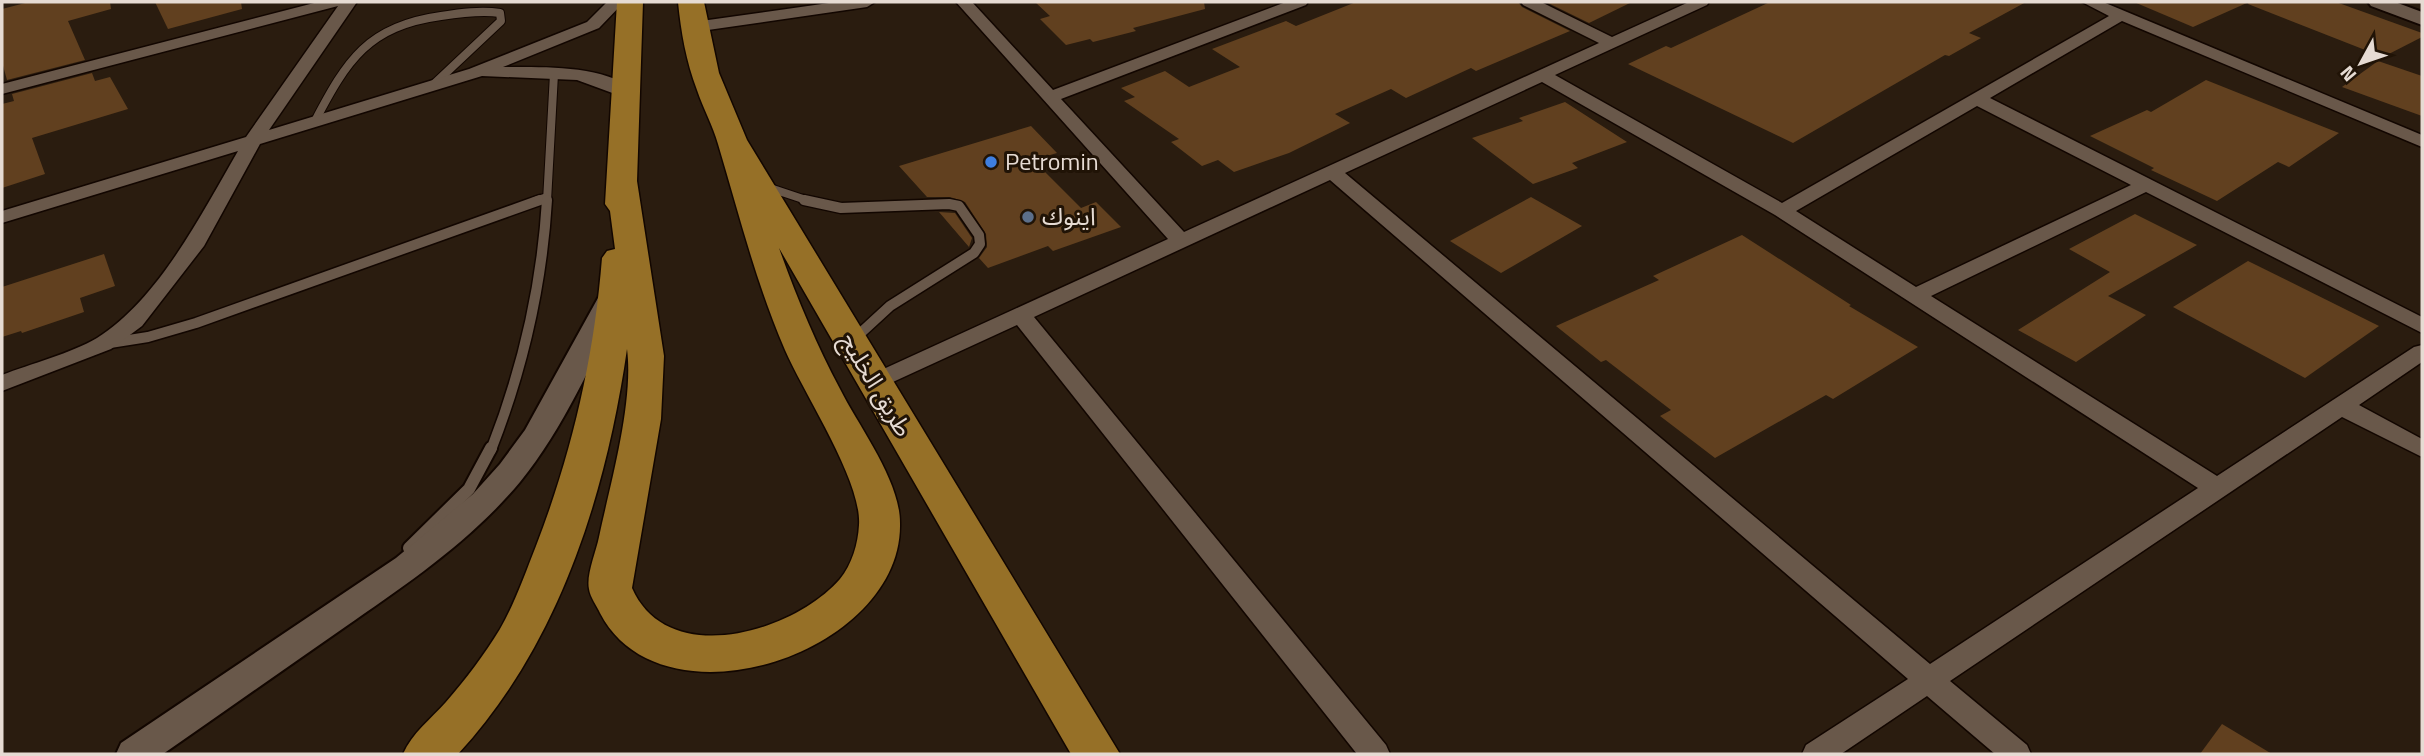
<svg xmlns="http://www.w3.org/2000/svg" width="2424" height="756" viewBox="0 0 2424 756" font-family="'Titillium Web','Noto Sans Arabic',sans-serif">
<rect width="100%" height="100%" fill="#2a1c0f"/>
<!-- building -->
<g fill="#61401f">
<polygon points="29,2 110,2 111,9 68,21 85,60 7,80 2,62 2,9"/>
<polygon points="155,2 241,2 242,9 168,29"/>
<polygon points="1035,2 1204,2 1205,9 1133,28 1136,31 1093,42 1090,39 1066,45 1040,19 1050,16"/>
<polygon points="1356,2 1518,2 1522,7 1570,31 1476,71 1471,68 1406,98 1391,89 1335,114 1350,123 1289,153 1234,172 1218,160 1202,166 1171,142 1179,139 1124,101 1135,97 1121,88 1165,71 1189,87 1240,67 1212,49 1286,21 1296,26"/>
<polygon points="1546,2 1632,2 1589,23"/>
<polygon points="1770,2 2026,2 1969,33 1981,38 1949,56 1945,55 1793,143 1628,64 1666,46 1671,48"/>
<polygon points="2134,2 2249,2 2193,27"/>
<polygon points="2249,2 2336,2 2422,33 2422,37 2383,57 2248,4"/>
<polygon points="2378,61 2422,76 2422,116 2342,87"/>
<polygon points="92,73 95,81 110,77 128,109 32,138 45,174 2,188 2,104 14,101 12,94"/>
<polygon points="2206,80 2339,133 2289,167 2278,162 2217,201 2151,170 2154,168 2090,136 2147,110 2151,112"/>
<polygon points="1565,102 1627,142 1572,163 1578,168 1533,184 1472,138 1523,121 1519,118"/>
<polygon points="1031,126 1057,153 1033,160 1081,208 1096,202 1121,227 1053,251 1048,246 988,268 979,258 987,247 986,234 965,202 950,197 927,197 899,166"/>
<polygon points="1531,197 1582,226 1501,273 1450,241"/>
<polygon points="939,212 955,213 972,238 969,247"/>
<polygon points="2135,214 2197,245 2108,296 2146,315 2076,362 2018,330 2110,272 2069,249"/>
<polygon points="1742,235 1851,305 1849,306 1918,347 1833,399 1826,395 1715,458 1660,416 1671,410 1606,360 1601,362 1556,326 1659,280 1653,276"/>
<polygon points="104,254 115,286 80,298 84,312 22,333 21,331 2,337 2,287"/>
<polygon points="2248,261 2379,326 2305,378 2173,307"/>
<polygon points="2222,724 2272,754 2200,754"/>
</g>
<g fill="none" stroke-linecap="round" stroke-linejoin="round">
<!-- service-far2 casing -->
<g stroke="#120600" stroke-width="10">
<g id="service-far2">
<path d="M315,121C347,60 368,26 441,16C460,13 481,10 500,13L501,21L433,85"/>
<polyline points="764,186 809,201"/>
<polyline points="535,201 547,197"/>
<polyline points="547,201 554,74"/>
</g>
</g>
<!-- service-far1 casing -->
<g stroke="#120600" stroke-width="13">
<g id="service-far1">
<polyline points="804,200 841,208 949,204 959,206 979,235 980,244 974,253 890,306 853,340"/>
<polyline points="110,343 148,337 196,323 540,200"/>
<path d="M491,450C522,371 542,284 547,200"/>
</g>
</g>
<!-- service casing -->
<g stroke="#120600" stroke-width="16">
<polyline id="service" points="409,548 469,489 491,448"/>
</g>
<!-- minor casing -->
<g stroke="#120600" stroke-width="3">
<g id="minor">
<path d="M318,2H357L269,130L469,69L587,22L607,2H624L599,28L503,67C538,67 611,64 635,93L626,98L577,80L482,76L260,144L204,246L142,326L111,349L2,391V375C30,364 72,353 97,338C159,299 202,213 238,151L2,223V211L246,137L338,6L2,94V84Z"/>
<polygon points="836,2 875,2 867,7 694,32 686,27 694,22"/>
<path d="M956,2H972L1053,90L1286,2H1308L1306,5L1061,99L1184,232L1599,43L1523,5L1521,2H1541L1612,37L1689,2H1709L1707,5L1555,75L1782,203L2109,16L2082,2H2103L2422,135V147L2122,21L1990,98L2422,317V333L2146,192L1931,296L2217,476L2414,347L2422,345V362L2359,405L2422,439V457L2342,417L1950,681L2027,745L2031,754H1995L1927,696L1841,754H1802L1806,745L1908,679L1330,180L1034,317L1386,745L1390,754H1357L1017,325L882,387L874,390L866,387L863,382L866,377L1168,239ZM1542,82L1775,215L2198,488L1930,664L1345,173ZM1977,106L2131,185L1916,287L1796,211Z"/>
</g>
</g>
<!-- tertiary casing -->
<g stroke="#120600" stroke-width="4">
<g id="tertiary">
<polygon points="2368,2 2395,2 2422,12 2422,25 2371,6"/>
<path d="M611,290L620,292L624,298C593,360 564,428 520,482C471,541 407,584 345,627C284,669 224,712 163,754H116L121,743L396,558L473,494L500,464L525,430L598,298L602,292Z"/>
</g>
</g>
<!-- primary casing -->
<g stroke="#120600" stroke-width="3">
<path id="primary" d="M617,2H643L637,181L664,356L661,419L632,588C668,670 794,632 840,579C852,564 858,544 859,525C862,481 804,394 785,350C756,283 739,214 718,144C713,126 703,108 697,90C686,61 681,32 678,2H704L719,73L747,140L1120,754H1071L779,248C796,296 816,344 840,389C859,427 900,480 900,523C903,653 662,733 600,613C597,606 590,597 589,589C586,575 596,552 599,537C610,485 634,402 627,349C606,494 559,645 458,754H403C412,733 431,719 446,702C466,679 484,655 500,629C515,603 525,574 536,546C572,453 594,358 602,258L607,251L615,249L610,211L605,204Z"/>
</g>
<!-- service-far2 -->
<use href="#service-far2" stroke="#69584a" stroke-width="8"/>
<!-- service-far1 -->
<use href="#service-far1" stroke="#69584a" stroke-width="10"/>
<!-- service -->
<use href="#service" stroke="#69584a" stroke-width="12"/>
<!-- minor -->
<use href="#minor" fill="#69584a" fill-rule="evenodd"/>
<!-- tertiary -->
<use href="#tertiary" fill="#69584a" fill-rule="evenodd"/>
<!-- primary -->
<use href="#primary" fill="#967027" fill-rule="evenodd"/>
</g>
<!-- markers -->
<circle fill="#3f7fe0" stroke="#201306" stroke-width="2.5" cx="991" cy="162" r="7"/>
<circle fill="#5c6f8a" stroke="#201306" stroke-width="2.5" cx="1028" cy="217" r="7"/>
<g text-anchor="middle" stroke-width="6" stroke-linejoin="round" paint-order="stroke">
<!-- poi labels -->
<g font-size="24" fill="#e6dbd3" stroke="#201306" text-anchor="start">
<text x="1005" y="170">Petromin</text>
<text x="1042" y="225">اينوك</text>
</g>
<!-- street labels -->
<g font-size="24" fill="#e6dbd3" stroke="#201306">
<text transform="translate(876 385) rotate(59)" y="8">طريق الخليج</text>
</g>
</g>
<!-- border -->
<rect width="2424" height="756" fill="none" stroke="#e6dbd3" stroke-width="7"/>
<!-- north arrow -->
<g transform="translate(2361 63) rotate(230)" stroke="#201306" stroke-width="5" paint-order="stroke">
<path d="M0-5L12 26L0 18L-12 26Z" fill="#e6dbd3"/>
<text y="-10" font-size="19" font-weight="bold" text-anchor="middle" fill="#e6dbd3">N</text>
</g>
</svg>
